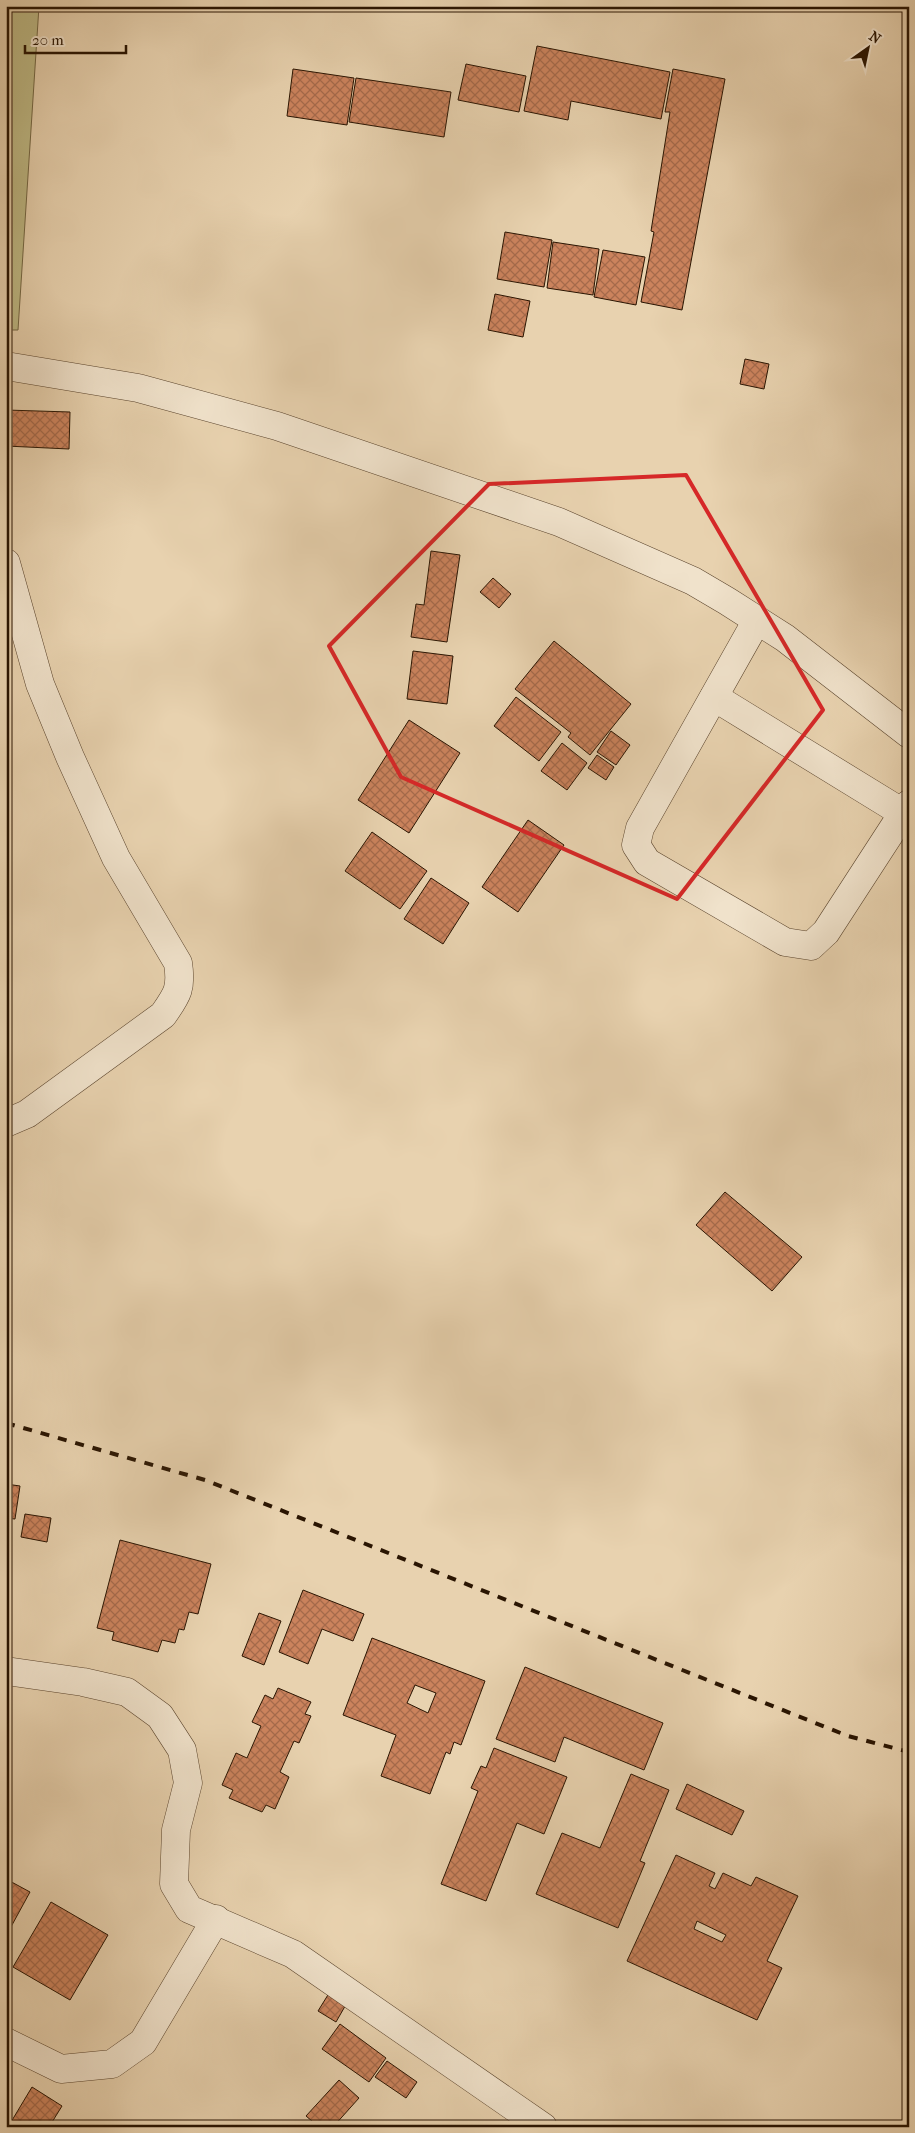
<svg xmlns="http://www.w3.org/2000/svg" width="915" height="2133" viewBox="0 0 915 2133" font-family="'IM FELL French Canon',serif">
<defs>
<pattern id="building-cross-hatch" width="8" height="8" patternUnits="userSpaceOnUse" patternTransform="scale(1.25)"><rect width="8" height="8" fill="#cb835d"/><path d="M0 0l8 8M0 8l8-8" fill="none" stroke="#a56a4b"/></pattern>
</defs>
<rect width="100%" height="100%" fill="#e8d2af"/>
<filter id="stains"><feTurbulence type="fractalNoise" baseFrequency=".004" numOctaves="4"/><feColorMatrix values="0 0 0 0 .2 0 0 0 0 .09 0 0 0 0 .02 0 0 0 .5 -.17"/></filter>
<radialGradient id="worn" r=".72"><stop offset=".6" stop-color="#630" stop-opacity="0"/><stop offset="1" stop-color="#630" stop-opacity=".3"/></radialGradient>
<!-- green -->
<polygon fill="#beb985" stroke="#746744" points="6,6 39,6 18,330 6,330"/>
<!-- building -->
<g fill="url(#building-cross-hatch)" stroke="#2a1502" fill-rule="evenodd">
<polygon points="537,46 670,72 661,119 571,101 568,120 524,111"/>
<polygon points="466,64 526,76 519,112 458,100"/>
<polygon points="293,69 354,78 347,125 287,116"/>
<polygon points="673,69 725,79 682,310 641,302 654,232 651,231 670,112 665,112"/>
<polygon points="356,78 451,92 444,137 349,122"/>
<polygon points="6,132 11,132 7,184 6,184"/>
<polygon points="505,232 552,240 544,287 497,279"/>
<polygon points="553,242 599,249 593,295 547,288"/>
<polygon points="603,250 645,257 636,305 594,297"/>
<polygon points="495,294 530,301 523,337 488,330"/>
<polygon points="745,359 769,364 764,389 740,384"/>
<polygon points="6,410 70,412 69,449 6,446"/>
<polygon points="431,551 460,555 447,642 411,637 416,604 424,605"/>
<polygon points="493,578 511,594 499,608 480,592"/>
<polygon points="554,641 631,704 590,755 568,737 571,733 515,689"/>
<polygon points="413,651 453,656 447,704 407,699"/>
<polygon points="516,697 561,732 539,761 494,726"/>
<polygon points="409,720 460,753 409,833 358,800"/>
<polygon points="611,731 630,745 616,765 597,752"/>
<polygon points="562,743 587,763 567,790 541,771"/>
<polygon points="597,755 614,767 606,780 588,768"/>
<polygon points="528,820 564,845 518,912 482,887"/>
<polygon points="372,832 427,871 400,909 345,871"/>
<polygon points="431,878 469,903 443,944 404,919"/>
<polygon points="725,1192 802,1257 772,1291 696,1225"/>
<polygon points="6,1484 20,1486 15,1519 6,1518"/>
<polygon points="25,1514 51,1518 47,1542 21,1537"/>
<polygon points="120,1540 211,1564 198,1614 189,1612 184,1630 179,1629 175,1643 162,1640 158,1652 112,1640 114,1632 97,1628"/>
<polygon points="303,1590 364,1614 353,1641 322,1629 308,1664 279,1652"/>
<polygon points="259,1613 281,1621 264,1665 242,1656"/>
<path d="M372,1638L485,1681L461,1745L454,1742L450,1754L446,1752L430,1794L381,1776L396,1735L343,1715ZM415,1685L436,1693L428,1713L407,1703Z"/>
<polygon points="525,1667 663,1723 644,1770 564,1737 555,1762 496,1739"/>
<polygon points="278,1688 311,1702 305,1714 311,1716 299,1743 294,1741 280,1772 289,1777 275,1809 266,1805 262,1812 229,1798 233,1790 222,1785 236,1753 247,1758 261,1726 252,1722 265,1695 273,1699"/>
<polygon points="494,1748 567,1777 544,1834 517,1823 486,1901 441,1884 478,1791 471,1788 481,1766 486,1768"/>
<polygon points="631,1774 669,1790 640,1861 645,1863 618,1928 536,1894 562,1833 600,1848"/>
<polygon points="687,1784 744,1811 732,1835 676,1809"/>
<path d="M676,1855L715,1873L709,1886L715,1889L723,1873L751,1886L756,1877L798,1896L767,1961L782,1968L757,2020L627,1961ZM697,1921L726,1935L722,1942L694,1929Z"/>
<polygon points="6,1879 30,1892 6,1936"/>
<polygon points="51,1902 108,1935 70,2000 13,1967"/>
<polygon points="331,1990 348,2001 336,2022 318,2011"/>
<polygon points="340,2024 386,2058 369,2082 322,2049"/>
<polygon points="387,2061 417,2082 406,2098 375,2077"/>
<polygon points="339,2080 359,2098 333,2127 319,2127 306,2116"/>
<polygon points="32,2087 62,2106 49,2127 8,2127"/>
</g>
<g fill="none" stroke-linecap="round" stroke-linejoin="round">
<!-- minor casing -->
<g stroke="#5a442d" stroke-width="29">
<g id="minor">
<polyline points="6,366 138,388 277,426 559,522 693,581 727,601 785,638 909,734"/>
<path d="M6,563L40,684L70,757L116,858L178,963C182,989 177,995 163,1015L27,1114L6,1123"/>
<polyline points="757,620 640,828 636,845 647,862 785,942 811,946 826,932 909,804"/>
<polyline points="714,697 903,813"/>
<polyline points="6,1671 83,1682 127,1692 160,1716 182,1750 188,1783 176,1830 174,1884 189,1909 293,1954 543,2127"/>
<polyline points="6,2042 61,2069 112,2064 143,2042 216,1919"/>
</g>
</g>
<!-- minor -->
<use href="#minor" stroke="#f0e2cb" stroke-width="28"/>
<!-- rail -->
<polyline stroke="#2a1502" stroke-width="4" stroke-dasharray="9 9" stroke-linecap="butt" points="6,1423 205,1480 848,1736 909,1752"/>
</g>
<!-- marked area -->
<path fill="none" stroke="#d62828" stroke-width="4" stroke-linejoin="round" d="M686,475L823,710L677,899L401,777L329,646L489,484Z"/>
<!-- margin -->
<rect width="915" height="2133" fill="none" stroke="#e8d2af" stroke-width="25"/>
<rect x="8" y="8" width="900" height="2118" fill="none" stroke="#2a1502" stroke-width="2.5"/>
<rect x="12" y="12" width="890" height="2108" fill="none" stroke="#2a1502"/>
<!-- north arrow -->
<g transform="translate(868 48) rotate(33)" stroke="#f0e2cb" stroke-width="4" paint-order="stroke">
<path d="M0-4L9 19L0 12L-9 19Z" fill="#2a1502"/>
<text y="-8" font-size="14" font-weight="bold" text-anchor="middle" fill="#2a1502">N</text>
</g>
<!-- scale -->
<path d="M25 45v8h101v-8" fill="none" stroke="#2a1502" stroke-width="2.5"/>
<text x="32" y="45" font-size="15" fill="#2a1502" stroke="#f0e2cb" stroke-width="4" paint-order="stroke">20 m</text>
<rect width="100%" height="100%" filter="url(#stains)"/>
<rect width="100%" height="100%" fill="url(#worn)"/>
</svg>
